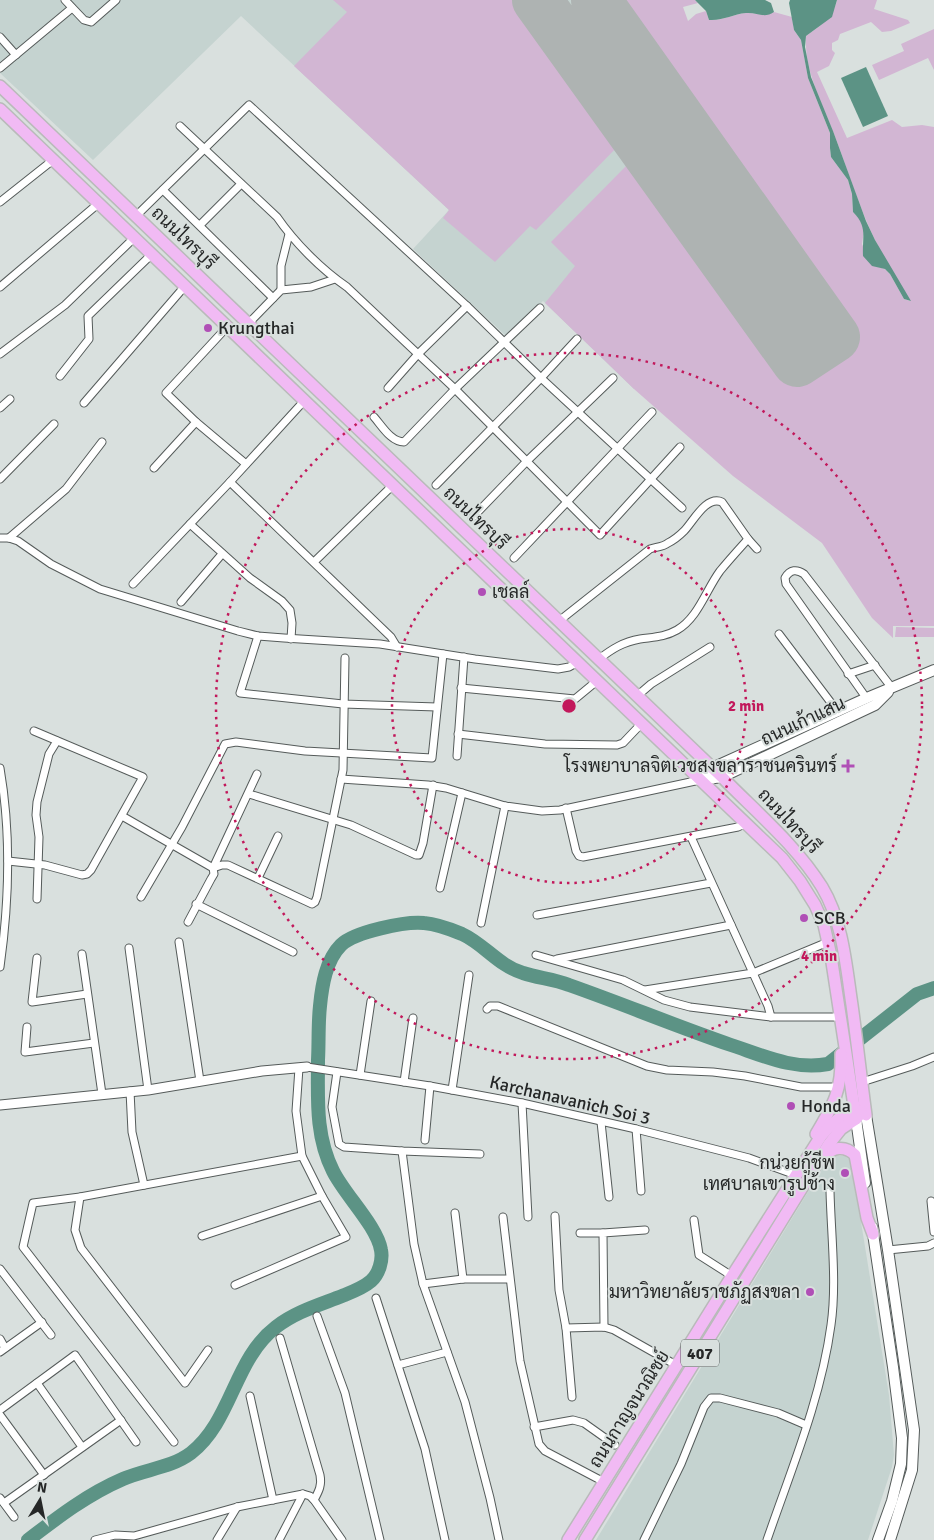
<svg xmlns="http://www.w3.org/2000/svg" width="934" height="1540" viewBox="0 0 934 1540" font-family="Signika,Sarabun,sans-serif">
<rect width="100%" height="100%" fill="#d9e0de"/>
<!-- built -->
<g fill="#c5d3d0">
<polygon points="0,0 619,0 893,383 634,389 543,301 505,335 413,249 449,210 241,16 93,160 0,73"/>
<polygon points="835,1156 844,1156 851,1160 889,1395 894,1455 892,1467 868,1540 596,1540 825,1164"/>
</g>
<!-- green -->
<g fill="#d2b6d3">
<polygon points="333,0 527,0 622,134 622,142 536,230 530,226 495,262 443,218 449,210 294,66 347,12"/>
<path d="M601,0H695L698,3L683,7L688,21L696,14L706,11L709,20C723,21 733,14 746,13C757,12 764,18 774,12L792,17L794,30L801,40L808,78L830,133V148L831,157L848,180L852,194L853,212L861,220L864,231L862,244L872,265L885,269L890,274L904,299L910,301C899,280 884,260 874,238C858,204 847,168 834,134C822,102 804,71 806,36C820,26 833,18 837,0H877L874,9L908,20L910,23L891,31L882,32L871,22L840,34L838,40L832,43V50L835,53L829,66L817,72L847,138L892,120L902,127L922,125L934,127V626H893V638L872,618L822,543L733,476L634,389L545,303L575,266L551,242L634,158L639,156L793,369L842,338Z"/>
<polygon points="934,29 934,70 928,58 879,80 872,65 904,51 901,44"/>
<polygon points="896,627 934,628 934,637 895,637"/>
</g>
<!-- water -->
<g fill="#5c9385">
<path d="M695,0H765L771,3L774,12C764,19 757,12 746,13C733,14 723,21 709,20L706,11Z"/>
<path d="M790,0H837L832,17L806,36L805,47L811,77L833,131L866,221L875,240L911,301L904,299L890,274L885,269L872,266L863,256C862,237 868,227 853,212L852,194L848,180L831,157L830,148V133L808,78L801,40L794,30L789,3Z"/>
<polygon points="866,67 888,116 863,127 841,78"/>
</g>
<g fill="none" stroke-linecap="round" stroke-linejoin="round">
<!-- river -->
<path stroke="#5c9385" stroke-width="14" d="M28,1540C58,1517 88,1494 123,1479C146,1469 171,1468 191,1453C232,1421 234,1359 276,1327C295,1312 319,1305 342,1296C352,1292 363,1288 371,1281C379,1274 383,1260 381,1250C377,1226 344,1194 333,1171C315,1135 318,1098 318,1060C319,1042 318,1024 320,1006C322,985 326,960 341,945C354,932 406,921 424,923C437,924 450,929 462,934C484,944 499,966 523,973C538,978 554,979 569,985C623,1004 676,1026 731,1045C764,1056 793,1070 828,1064L917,994L934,988"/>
<!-- runway -->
<polyline stroke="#aeb3b2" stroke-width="50" points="537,0 797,362 835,337 596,0"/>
<!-- minor casing -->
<g stroke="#555b5a" stroke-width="9">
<g id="minor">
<polyline points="65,0 84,20 91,22 116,0"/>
<polyline points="0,37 16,55"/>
<polyline points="0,68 72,8"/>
<path d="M180,126L277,217C295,243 321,269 347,287L455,389L600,535L680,447"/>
<polyline points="163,190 273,298"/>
<polyline points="0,202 53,160"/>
<polyline points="136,216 249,105 467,306 541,378 682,508"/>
<polyline points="200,225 241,184"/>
<polyline points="0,287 99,203"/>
<polyline points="281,290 281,266 289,234"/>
<polyline points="248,324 281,290 311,287 335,279"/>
<polyline points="227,327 166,393 196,422 246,464"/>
<polyline points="0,354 65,305 134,238"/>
<polyline points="60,376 89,339 88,316 152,254"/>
<polyline points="388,388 418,354 467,306"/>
<polyline points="84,403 185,286"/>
<polyline points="0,408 10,399"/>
<path d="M374,417C382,426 391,442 404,442L455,389L540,308"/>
<polyline points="154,468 196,422"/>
<polyline points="0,479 54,424"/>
<polyline points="230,482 391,637 397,647"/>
<polyline points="436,485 541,378 577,339"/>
<polyline points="472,518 527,461 613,378"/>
<polyline points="190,524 250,578 282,601 290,610 292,623 291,639"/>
<polyline points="0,538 9,538 18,541 51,564 100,589 238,631 258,636 284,638 380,644 475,659 558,669 569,667 578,662"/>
<polyline points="9,538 66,489 102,442"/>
<polyline points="748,539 757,549"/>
<polyline points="514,558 652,412"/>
<polyline points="314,562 393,485"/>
<polyline points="133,584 230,482 304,401"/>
<polyline points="181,602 222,554"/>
<path d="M559,621L650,549C656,547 663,547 668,543C674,540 680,535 684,531C693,522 706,495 722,502L748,539C739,549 729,560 720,571C706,590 698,618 677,630C665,637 653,637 640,639C623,642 612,649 599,659"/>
<polyline points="779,634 838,712"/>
<polyline points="258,636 240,693 343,704 437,707"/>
<polyline points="848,674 875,665"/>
<polyline points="461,688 575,699 598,680"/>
<polyline points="637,696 651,684 710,647"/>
<path d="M867,699L786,584L785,578C790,569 797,569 804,574L892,688"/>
<polyline points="458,734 545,744 617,745 623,743 642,723"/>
<polyline points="457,756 464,657"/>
<path d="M0,768C11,832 9,903 0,967"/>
<polyline points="257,774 213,868 222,865 228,865 312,904 315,902 317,897 343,770 345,658"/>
<polyline points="341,779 428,785 446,788 505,806 542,811 560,810 700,780"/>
<polyline points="249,794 351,825 416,855 419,855 423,843 433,785"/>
<polyline points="566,808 576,851 579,856 583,857 738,827 747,823"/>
<polyline points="122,816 213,868 214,874 211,879 188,922"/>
<polyline points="691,837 753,973 768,1006 771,1017"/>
<polyline points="8,861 45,865 82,875 87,874 91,870 143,777 34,731"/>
<polyline points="258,878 278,836"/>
<polyline points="440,888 462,793"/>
<polyline points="141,897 182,827 225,744 236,742 305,751 432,758 443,654"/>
<polyline points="37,899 39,837 36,815 37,802 49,754 57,741"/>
<polyline points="196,904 293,952"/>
<polyline points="537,915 711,883"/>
<polyline points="481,923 505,806"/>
<polyline points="179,942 200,1081"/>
<polyline points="129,948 148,1090"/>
<polyline points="82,954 102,1094"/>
<polyline points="536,955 623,980 664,1000 690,1007 771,1017 840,1017"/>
<polyline points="37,958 32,1002 87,994"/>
<polyline points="557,959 731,925"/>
<polyline points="645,990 753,973 828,942"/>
<polyline points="487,1009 490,1006 498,1006 647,1066 667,1070 713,1072 745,1076 801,1087 839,1087"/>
<polyline points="27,1027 25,1052 94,1043"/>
<polyline points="307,1067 430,1086 522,1103 636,1129 749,1158 793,1174"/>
<polyline points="337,1072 332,1107 339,1144 344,1147 402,1151 480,1154"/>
<polyline points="360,1075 371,1001"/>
<polyline points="404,1082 413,1018"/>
<polyline points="862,1082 912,1066 934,1057"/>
<polyline points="452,1090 469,975"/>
<polyline points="130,1091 132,1132 144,1185"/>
<polyline points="522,1103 528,1217"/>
<polyline points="601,1122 609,1197"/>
<polyline points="636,1129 641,1191"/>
<polyline points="425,1140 430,1086"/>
<polyline points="402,1151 414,1244 423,1284 465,1402 490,1498 499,1540"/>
<polyline points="80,1197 75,1230 81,1248 185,1383 208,1350"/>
<polyline points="931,1201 934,1232"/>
<polyline points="455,1213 463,1279"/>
<polyline points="555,1216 559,1290 566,1328 572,1397"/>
<polyline points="503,1217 520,1361 539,1444 545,1451 604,1482"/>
<polyline points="694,1220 699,1255 732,1276"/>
<polyline points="580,1233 603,1233"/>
<polyline points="202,1236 322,1196"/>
<polyline points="888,1250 928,1246 934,1243"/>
<polyline points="0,1269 51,1335"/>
<polyline points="423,1284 463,1279 509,1279"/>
<polyline points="235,1285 346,1237 322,1196 302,1156 296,1111 299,1068"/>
<polyline points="376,1298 425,1449 445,1540"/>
<polyline points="317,1316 345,1393 380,1540"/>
<polyline points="604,1327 603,1233 645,1230"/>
<polyline points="566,1328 604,1327 614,1330 676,1365"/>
<path d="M280,1338L320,1475C322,1485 319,1491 314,1500"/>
<polyline points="0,1339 5,1348"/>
<polyline points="0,1352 42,1322"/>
<polyline points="398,1365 447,1352"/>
<polyline points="37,1383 82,1447"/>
<polyline points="250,1396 273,1500"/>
<polyline points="0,1410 75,1355 136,1442"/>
<polyline points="0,1415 44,1475"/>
<polyline points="534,1427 573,1420 584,1423 615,1445"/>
<polyline points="174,1442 23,1247 33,1203 80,1197 302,1156"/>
<polyline points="0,1498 14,1517"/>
<polyline points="4,1503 121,1420"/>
<polyline points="95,1540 115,1535 134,1536 237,1507 303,1494 310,1496 314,1500 342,1540"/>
<polyline points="217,1540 237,1507"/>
<polyline points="279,1540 303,1494"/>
<polyline points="644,1540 681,1464 704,1407 711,1398 720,1398 778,1413 806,1425"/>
<path d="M767,1540C791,1470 821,1399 831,1325C837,1284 831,1233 830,1191"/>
</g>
</g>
<!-- tertiary casing -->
<g stroke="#555b5a" stroke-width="11">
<polyline id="tertiary" points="0,1105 148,1090 262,1071 307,1067"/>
</g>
<!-- secondary casing -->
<g stroke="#555b5a" stroke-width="12">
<g id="secondary">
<polyline points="700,780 712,768 869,697 934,670"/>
<polyline points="700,780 722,777 875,705 888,692"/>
<polyline points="866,1115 888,1250 914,1430 912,1470 890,1540"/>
<polyline points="856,1119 865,1183"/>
<polyline points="872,1227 893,1367 902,1438 901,1464 892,1501 878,1540"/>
</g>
</g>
<!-- primary casing -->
<g stroke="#b9baba" stroke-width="14">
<g id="primary">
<path d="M0,86L722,777C756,812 796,845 822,887C843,922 846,965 852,1005C857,1041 861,1078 866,1115"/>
<polyline points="0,109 782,858 800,881 815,905 824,925 831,956 856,1119"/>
<path d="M816,1134C834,1104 842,1090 841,1054"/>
<path d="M824,1157C832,1147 845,1145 855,1155L867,1218L873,1234"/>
<path d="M568,1540L732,1276L821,1136C831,1125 844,1109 861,1111"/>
<polyline points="585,1540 829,1144 841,1129 856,1119 861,1113"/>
</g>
</g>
<!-- minor -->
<use href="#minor" stroke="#fff" stroke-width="7"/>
<!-- tertiary -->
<use href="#tertiary" stroke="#fff" stroke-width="9"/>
<!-- secondary -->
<use href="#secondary" stroke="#fff" stroke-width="10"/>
<!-- primary -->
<use href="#primary" stroke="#f1baf4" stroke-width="11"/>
</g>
<!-- distance rings -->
<g fill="none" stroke="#c2185b" stroke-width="2.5" stroke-dasharray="2.5 5">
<circle cx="569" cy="706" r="177"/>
<circle cx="569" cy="706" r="353"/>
</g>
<!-- markers -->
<g fill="#b04fb6" stroke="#d9e0de" stroke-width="2">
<circle cx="208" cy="328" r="5"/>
<circle cx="482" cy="592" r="5"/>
<path d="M845.5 758.5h5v5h5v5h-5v5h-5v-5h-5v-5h5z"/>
<circle cx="804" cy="918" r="5"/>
<circle cx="791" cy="1106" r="5"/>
<circle cx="845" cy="1173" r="5"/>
<circle cx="810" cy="1292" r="5"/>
</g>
<g text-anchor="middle" stroke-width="4" stroke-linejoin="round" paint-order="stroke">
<!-- shield labels -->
<rect fill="#d9e0de" stroke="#5b5e5e" stroke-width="1" x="681" y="1339.5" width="38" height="27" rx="4"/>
<g font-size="16" font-weight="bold" fill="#252727">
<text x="700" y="1359">407</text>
</g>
<!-- street labels -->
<g font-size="18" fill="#252727" stroke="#d9e0de">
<text transform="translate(184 238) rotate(44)" y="6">ถนนไทรบุรี</text>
<text transform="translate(476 518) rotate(44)" y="6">ถนนไทรบุรี</text>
<text transform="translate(803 721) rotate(-25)" y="6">ถนนเก้าแสน</text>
<text transform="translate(789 821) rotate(47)" y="6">ถนนไทรบุรี</text>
<text transform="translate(570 1100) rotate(13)" y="6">Karchanavanich Soi 3</text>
<text transform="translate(629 1409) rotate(-58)" y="6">ถนนกาญจนวณิชย์</text>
</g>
<!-- poi labels -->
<g font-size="18" fill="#252727" stroke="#d9e0de" text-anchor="start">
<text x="218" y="334">Krungthai</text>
<text x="492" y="598">เชลล์</text>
<text x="837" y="772" text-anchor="end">โรงพยาบาลจิตเวชสงขลาราชนครินทร์</text>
<text x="814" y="924">SCB</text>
<text x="801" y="1112">Honda</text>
<text x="835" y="1169" text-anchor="end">กน่วยกู้ชีพ<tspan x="835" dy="21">เทศบาลเขารูปช้าง</tspan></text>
<text x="800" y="1298" text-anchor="end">มหาวิทยาลัยราชภัฏสงขลา</text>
</g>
</g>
<circle cx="569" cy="706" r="8" fill="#c2185b" stroke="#d9e0de" stroke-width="2.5"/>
<g font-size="15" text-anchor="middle" font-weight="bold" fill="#c2185b" stroke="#d9e0de" stroke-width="4" stroke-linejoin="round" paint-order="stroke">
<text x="746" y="711">2 min</text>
<text x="819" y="961">4 min</text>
</g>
<!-- north arrow -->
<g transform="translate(40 1500) rotate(10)" stroke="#d9e0de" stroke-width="4" paint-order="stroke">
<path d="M0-4L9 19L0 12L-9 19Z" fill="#252727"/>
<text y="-8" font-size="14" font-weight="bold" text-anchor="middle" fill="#252727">N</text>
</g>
</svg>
